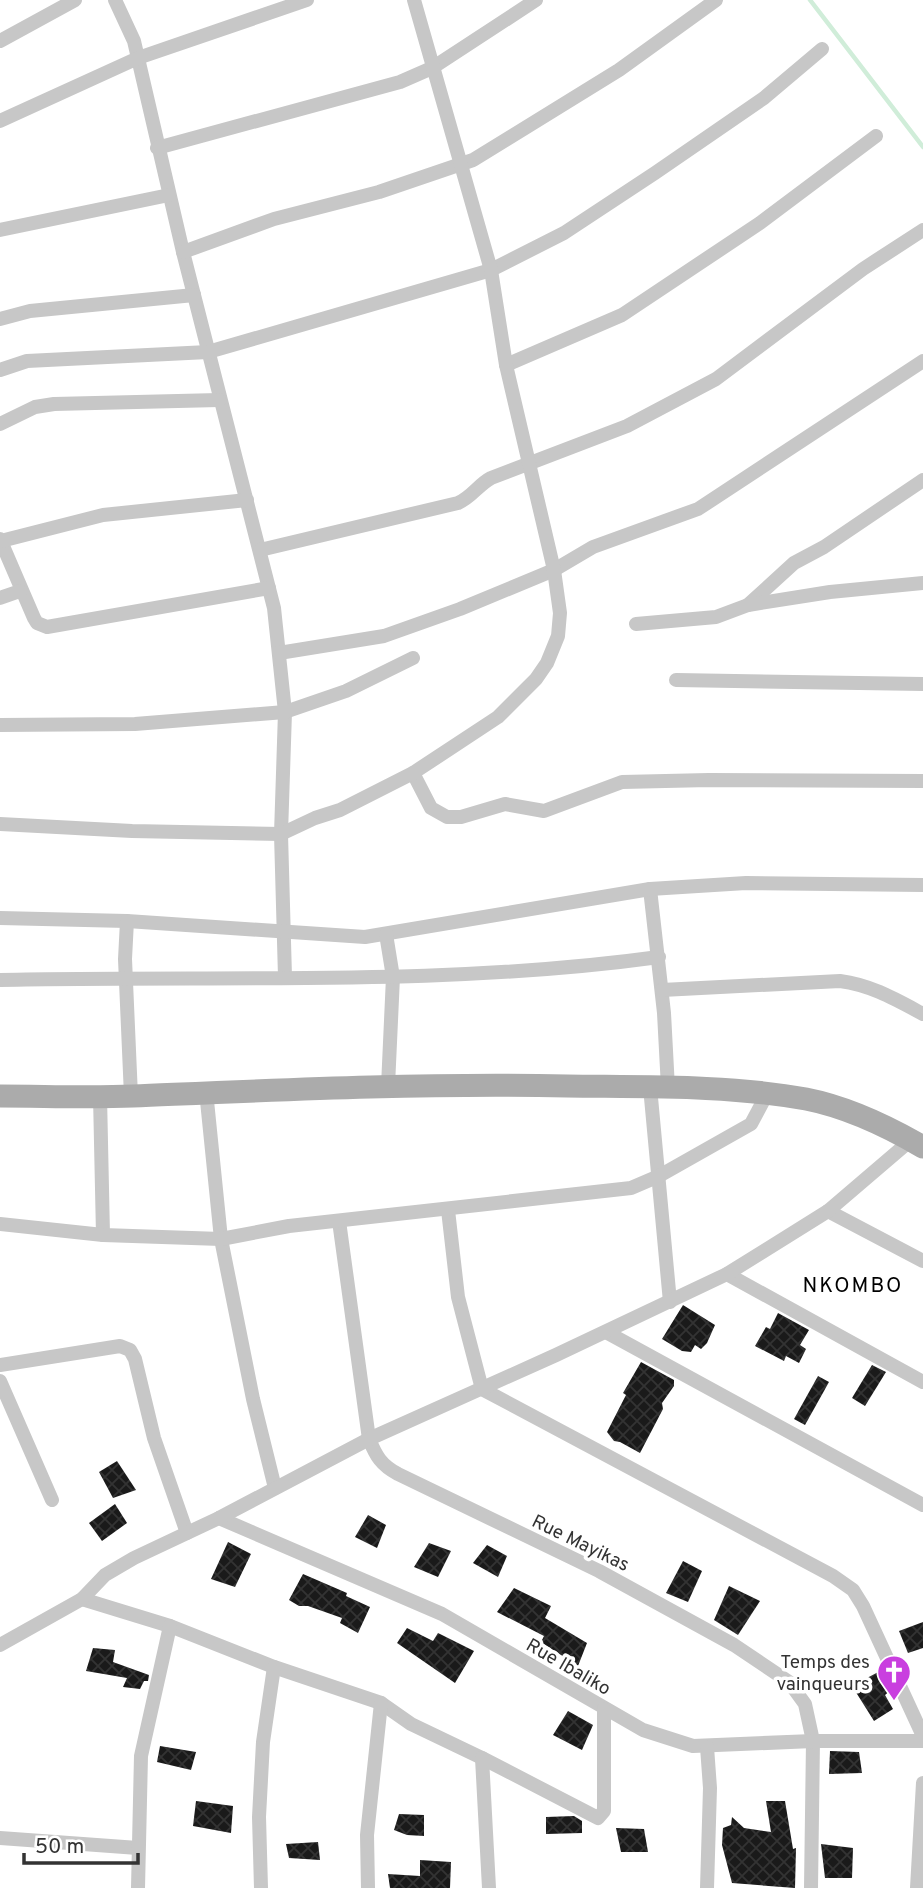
<svg xmlns="http://www.w3.org/2000/svg" width="923" height="1888" viewBox="0 0 923 1888" font-family="Overpass,sans-serif">
<defs>
<pattern id="building-cross-hatch" width="8" height="8" patternUnits="userSpaceOnUse" patternTransform="scale(1.75)"><rect width="8" height="8" fill="#1a1a1a"/><path d="M0 0l8 8M0 8l8-8" fill="none" stroke="#333"/></pattern>
</defs>
<rect width="100%" height="100%" fill="#fff"/>
<g fill="none" stroke-linecap="round" stroke-linejoin="round">
<!-- stream -->
<polyline stroke="#d0edd9" stroke-width="4.5" points="810,0 923,147"/>
</g>
<!-- building -->
<g fill="url(#building-cross-hatch)">
<polygon points="683,1305 715,1325 707,1343 701,1349 695,1345 691,1352 682,1351 662,1339"/>
<polygon points="778,1313 809,1330 800,1345 806,1349 799,1363 786,1356 784,1361 755,1346 766,1327 770,1329"/>
<polygon points="641,1362 674,1380 674,1386 662,1403 663,1409 640,1453 620,1442 614,1441 607,1432 626,1395 623,1393"/>
<polygon points="872,1365 886,1372 865,1406 852,1398"/>
<polygon points="818,1376 829,1382 805,1425 794,1419"/>
<polygon points="117,1461 136,1490 113,1498 99,1472"/>
<polygon points="115,1504 127,1523 102,1541 89,1523"/>
<polygon points="368,1515 386,1525 377,1548 355,1537"/>
<polygon points="228,1542 251,1554 235,1587 211,1579"/>
<polygon points="429,1543 451,1551 438,1577 414,1567"/>
<polygon points="487,1545 507,1556 498,1577 473,1563"/>
<polygon points="683,1561 702,1571 688,1602 666,1593"/>
<polygon points="303,1574 347,1593 346,1596 370,1607 358,1633 340,1623 342,1618 308,1606 299,1606 289,1600"/>
<polygon points="729,1586 760,1601 738,1635 714,1620"/>
<polygon points="514,1588 551,1606 545,1618 587,1643 578,1666 541,1642 544,1636 497,1612"/>
<polygon points="923,1622 923,1648 908,1653 899,1631"/>
<polygon points="407,1628 433,1641 438,1633 474,1651 455,1683 397,1643"/>
<polygon points="93,1648 115,1650 113,1662 149,1675 148,1681 144,1681 140,1689 123,1687 127,1678 86,1671"/>
<polygon points="882,1670 891,1690 885,1695 893,1709 874,1721 852,1686"/>
<polygon points="568,1711 593,1725 582,1750 553,1735"/>
<polygon points="160,1746 196,1752 191,1770 157,1762"/>
<polygon points="830,1751 859,1752 862,1773 829,1774"/>
<polygon points="196,1801 233,1806 231,1833 193,1826"/>
<polygon points="766,1801 785,1801 793,1849 796,1848 795,1888 732,1883 722,1845 723,1828 731,1825 732,1817 744,1828 771,1832"/>
<polygon points="399,1814 424,1815 424,1836 407,1835 394,1830"/>
<polygon points="574,1816 582,1821 582,1833 546,1834 546,1817"/>
<polygon points="616,1828 644,1829 648,1852 621,1852"/>
<polygon points="318,1842 320,1860 289,1858 286,1844"/>
<polygon points="821,1844 853,1848 852,1878 825,1878"/>
<polygon points="420,1860 451,1862 450,1888 390,1888 388,1874 420,1876"/>
</g>
<g fill="none" stroke-linecap="round" stroke-linejoin="round">
<!-- street -->
<g stroke="#c7c7c7" stroke-width="14">
<polyline points="115,0 134,41 183,252 274,608 285,712 281,834 285,977"/>
<polyline points="0,41 75,0"/>
<polyline points="0,121 138,58 307,0"/>
<polyline points="157,148 400,82 432,68 536,0"/>
<polyline points="0,230 169,195"/>
<polyline points="183,252 274,219 379,192 473,160 619,70 716,0"/>
<polyline points="0,319 30,311 194,295"/>
<polyline points="506,365 622,315 760,223 876,136"/>
<polyline points="0,370 27,361 208,352 491,270 564,233 655,173 764,98 822,49"/>
<polyline points="0,424 35,407 54,404 219,400"/>
<polyline points="0,539 34,618 37,623 47,627 269,588"/>
<polyline points="1,541 103,515 247,500"/>
<path d="M260,550L458,503C472,497 478,485 491,478L627,426L716,379L863,269L923,230"/>
<polyline points="0,598 20,591"/>
<polyline points="748,605 794,563 824,547 923,480"/>
<polyline points="636,624 716,617 748,605 830,592 923,583"/>
<polyline points="279,653 384,636 460,609 554,570 593,547 698,509 923,361"/>
<polyline points="676,680 923,684"/>
<polyline points="0,725 135,724 285,712 346,691 413,658"/>
<polyline points="413,773 431,808 447,817 461,817 505,804 544,811 622,782 709,780 923,781"/>
<polyline points="0,824 132,831 281,834 315,818 340,810 413,773 498,717 536,679 547,663 558,636 560,613 554,570 506,365 491,270 414,0"/>
<polyline points="650,889 664,1013 668,1088"/>
<polyline points="0,918 127,921 365,937 650,889 746,883 923,885"/>
<polyline points="127,921 125,959 131,1096"/>
<polyline points="386,934 393,977 388,1086"/>
<path d="M0,980C220,975 441,987 659,957"/>
<path d="M662,990L840,981C871,985 895,999 923,1014"/>
<polyline points="650,1087 670,1302"/>
<polyline points="206,1091 221,1239 253,1399 275,1488"/>
<polyline points="100,1096 103,1235"/>
<polyline points="448,1210 458,1297 482,1389 833,1576 853,1590 863,1606 923,1736"/>
<polyline points="828,1211 923,1261"/>
<path d="M339,1221L369,1439C376,1456 381,1465 398,1474L599,1571L734,1645L789,1682L805,1704L813,1741L811,1888"/>
<polyline points="0,1224 103,1235 221,1239 289,1226 631,1188 659,1176 751,1124 767,1094"/>
<polyline points="727,1274 923,1382"/>
<polyline points="606,1332 923,1505"/>
<polyline points="0,1365 120,1346 130,1350 135,1359 154,1438 187,1533"/>
<polyline points="0,1381 52,1500"/>
<polyline points="219,1518 442,1614 643,1730 693,1746 813,1741 923,1741"/>
<polyline points="82,1599 170,1626 274,1667 381,1703 411,1724 482,1758 598,1818 604,1811 604,1709"/>
<polyline points="0,1645 82,1599 105,1575 134,1558 219,1518 369,1439 556,1355 727,1274 828,1211 911,1140"/>
<polyline points="707,1747 710,1788 707,1888"/>
<polyline points="482,1758 489,1888"/>
<polyline points="0,1838 138,1848"/>
<polyline points="138,1888 141,1756 170,1626"/>
<polyline points="261,1888 259,1817 263,1742 274,1667"/>
<polyline points="368,1888 367,1835 381,1703"/>
<polyline points="917,1888 923,1783"/>
</g>
<!-- primary -->
<path stroke="#ababab" stroke-width="23" d="M0,1096C44,1096 89,1098 133,1096C278,1090 422,1083 567,1086C645,1087 729,1085 806,1099C847,1107 887,1126 923,1147"/>
</g>
<!-- icons -->
<defs>
<g id="church-pin" transform="scale(1.75)"><path d="M0 17L-7.5 6A9.5 9.5 0 1 1 7.5 6Z" fill="#c93fdf" stroke="#fff"/><path d="M-1.2-6h2.4v3.5h3.3v2.4h-3.3V6h-2.4V-.1h-3.3v-2.4h3.3Z" fill="#fff"/></g>
</defs>
<g fill-rule="evenodd">
<use href="#church-pin" x="894" y="1672"/>
</g>
<g text-anchor="middle" stroke-width="7" stroke-linejoin="round" paint-order="stroke">
<!-- street labels -->
<g font-size="19" fill="#333" stroke="#fff">
<text transform="translate(581 1542) rotate(26)" y="7">Rue Mayikas</text>
<text transform="translate(569 1666) rotate(30)" y="7">Rue Ibaliko</text>
</g>
<!-- poi labels -->
<g font-size="19" fill="#333" stroke="#fff" text-anchor="end">
<text x="870" y="1668">Temps des<tspan x="870" dy="22">vainqueurs</tspan></text>
</g>
<!-- neighbourhood labels -->
<g font-size="21" letter-spacing="2" fill="#000" stroke="#fff">
<text x="853" y="1292">NKOMBO</text>
</g>
</g>
<!-- scale -->
<path d="M24 1853v10h114v-10" fill="none" stroke="#333333" stroke-width="3.5"/>
<text x="35" y="1853" font-size="21" fill="#333333" stroke="#ffffff" stroke-width="5" paint-order="stroke">50 m</text>
</svg>
